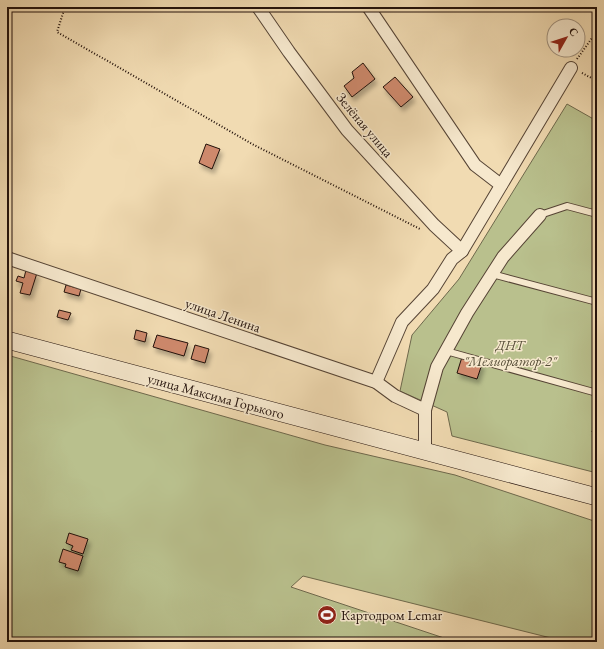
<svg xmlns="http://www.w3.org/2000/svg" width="604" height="649" viewBox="0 0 604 649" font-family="'EB Garamond',serif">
<defs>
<filter id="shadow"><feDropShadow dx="2.5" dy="4.5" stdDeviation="2" flood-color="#0004"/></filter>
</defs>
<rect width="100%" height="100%" fill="#f1dbb2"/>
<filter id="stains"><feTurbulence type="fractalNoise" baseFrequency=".005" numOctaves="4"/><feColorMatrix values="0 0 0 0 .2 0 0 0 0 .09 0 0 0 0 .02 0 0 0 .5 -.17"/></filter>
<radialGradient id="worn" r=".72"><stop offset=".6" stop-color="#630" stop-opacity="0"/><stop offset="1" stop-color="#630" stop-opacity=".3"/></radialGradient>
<!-- green -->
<g fill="#b9c08d" stroke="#6e684c">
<polygon points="567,104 597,121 597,473 452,436 447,412 400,391 412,335 459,279"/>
<polygon points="7,355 325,445 455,475 597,522 597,642 567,642 303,576 291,587 456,642 7,642"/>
</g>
<!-- building -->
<g fill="#ce896c" stroke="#22110b" filter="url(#shadow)">
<polygon points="363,63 375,79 352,97 344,86 354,78 352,72"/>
<polygon points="395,77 413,97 401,107 383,87"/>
<polygon points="206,144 220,149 212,169 199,163"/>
<polygon points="26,270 37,273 30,295 20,293 23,283 16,281 18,276 24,278"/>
<polygon points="66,285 81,289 79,296 64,292"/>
<polygon points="59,310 71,313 68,320 57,317"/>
<polygon points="136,330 147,333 145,342 134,339"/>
<polygon points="157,335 188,343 184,356 153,347"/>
<polygon points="195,345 209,349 205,363 191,359"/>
<polygon points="462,357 482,364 477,379 457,373"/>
<polygon points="597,415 597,433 592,432"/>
<polygon points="69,533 88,539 83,554 71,550 73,546 66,543"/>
<polygon points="63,549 83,556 78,571 65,567 66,564 59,562"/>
</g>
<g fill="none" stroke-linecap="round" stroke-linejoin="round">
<!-- lane casing -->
<g stroke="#564435" stroke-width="8">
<g id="lane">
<polyline points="540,215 567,206 597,214"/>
<polyline points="492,274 597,302"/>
<polyline points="446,351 597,393"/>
</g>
</g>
<!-- street casing -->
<g stroke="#564435" stroke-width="14">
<g id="street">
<polyline points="258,7 289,52 347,130 434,225 462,251"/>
<polyline points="369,8 475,165 501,185"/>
<polyline points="7,258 376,382 395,396 425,410"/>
<polyline points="376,382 402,322 433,289 452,259 462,251 571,68"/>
<polyline points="425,452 425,410 437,367 467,313 503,257 540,215"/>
</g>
</g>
<!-- secondary casing -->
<g stroke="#22110b" stroke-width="18">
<polyline id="secondary" points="7,340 597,497"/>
</g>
<!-- path -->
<g stroke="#22110b" stroke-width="2" stroke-dasharray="1 2" stroke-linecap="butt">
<polyline points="65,7 57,32 254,145 420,229"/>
<polyline points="577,59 597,31"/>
<polyline points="582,73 597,81"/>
</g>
<!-- lane -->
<use href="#lane" stroke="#f6e8cd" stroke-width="6"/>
<!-- street -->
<use href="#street" stroke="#f6e8cd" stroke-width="12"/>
<!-- secondary -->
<use href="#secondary" stroke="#f6e8cd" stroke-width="17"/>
</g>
<!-- icons -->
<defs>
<g id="stadium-disc" transform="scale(1)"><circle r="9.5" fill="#8f2418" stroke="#f6e8cd"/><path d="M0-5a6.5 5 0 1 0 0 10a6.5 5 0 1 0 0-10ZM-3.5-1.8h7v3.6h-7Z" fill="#fff"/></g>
</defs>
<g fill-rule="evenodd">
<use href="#stadium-disc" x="327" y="615"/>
</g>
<g text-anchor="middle" stroke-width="3" stroke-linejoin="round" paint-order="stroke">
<!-- street labels -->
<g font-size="14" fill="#22110b" stroke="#f6e8cd">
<text transform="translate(365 125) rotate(50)" y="5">Зелёная улица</text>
<text transform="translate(223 315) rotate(19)" y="5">улица Ленина</text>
<text transform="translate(216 396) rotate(15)" y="5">улица Максима Горького</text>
</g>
<!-- park labels -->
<g font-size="14" font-style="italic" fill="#574e38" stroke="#f6e8cd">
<text x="510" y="350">ДНТ<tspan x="510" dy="16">"Мелиоратор-2"</tspan></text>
</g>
<!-- poi labels -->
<g font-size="14" fill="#22110b" stroke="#f6e8cd" text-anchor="start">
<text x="341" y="620">Картодром Lemar</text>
</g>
</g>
<!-- margin -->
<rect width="604" height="649" fill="none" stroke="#f1dbb2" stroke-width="24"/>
<rect x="8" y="8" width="588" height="633" fill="none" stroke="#22110b" stroke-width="2"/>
<rect x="12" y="12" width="580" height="625" fill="none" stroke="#22110b"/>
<!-- north arrow -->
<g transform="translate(566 38) rotate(51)"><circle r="19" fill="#f6e8cd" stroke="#a1927f"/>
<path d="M0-3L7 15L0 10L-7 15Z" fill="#8f2418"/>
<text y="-6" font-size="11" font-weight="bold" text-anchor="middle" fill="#22110b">С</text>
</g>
<rect width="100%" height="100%" filter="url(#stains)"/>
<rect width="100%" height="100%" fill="url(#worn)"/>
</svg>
